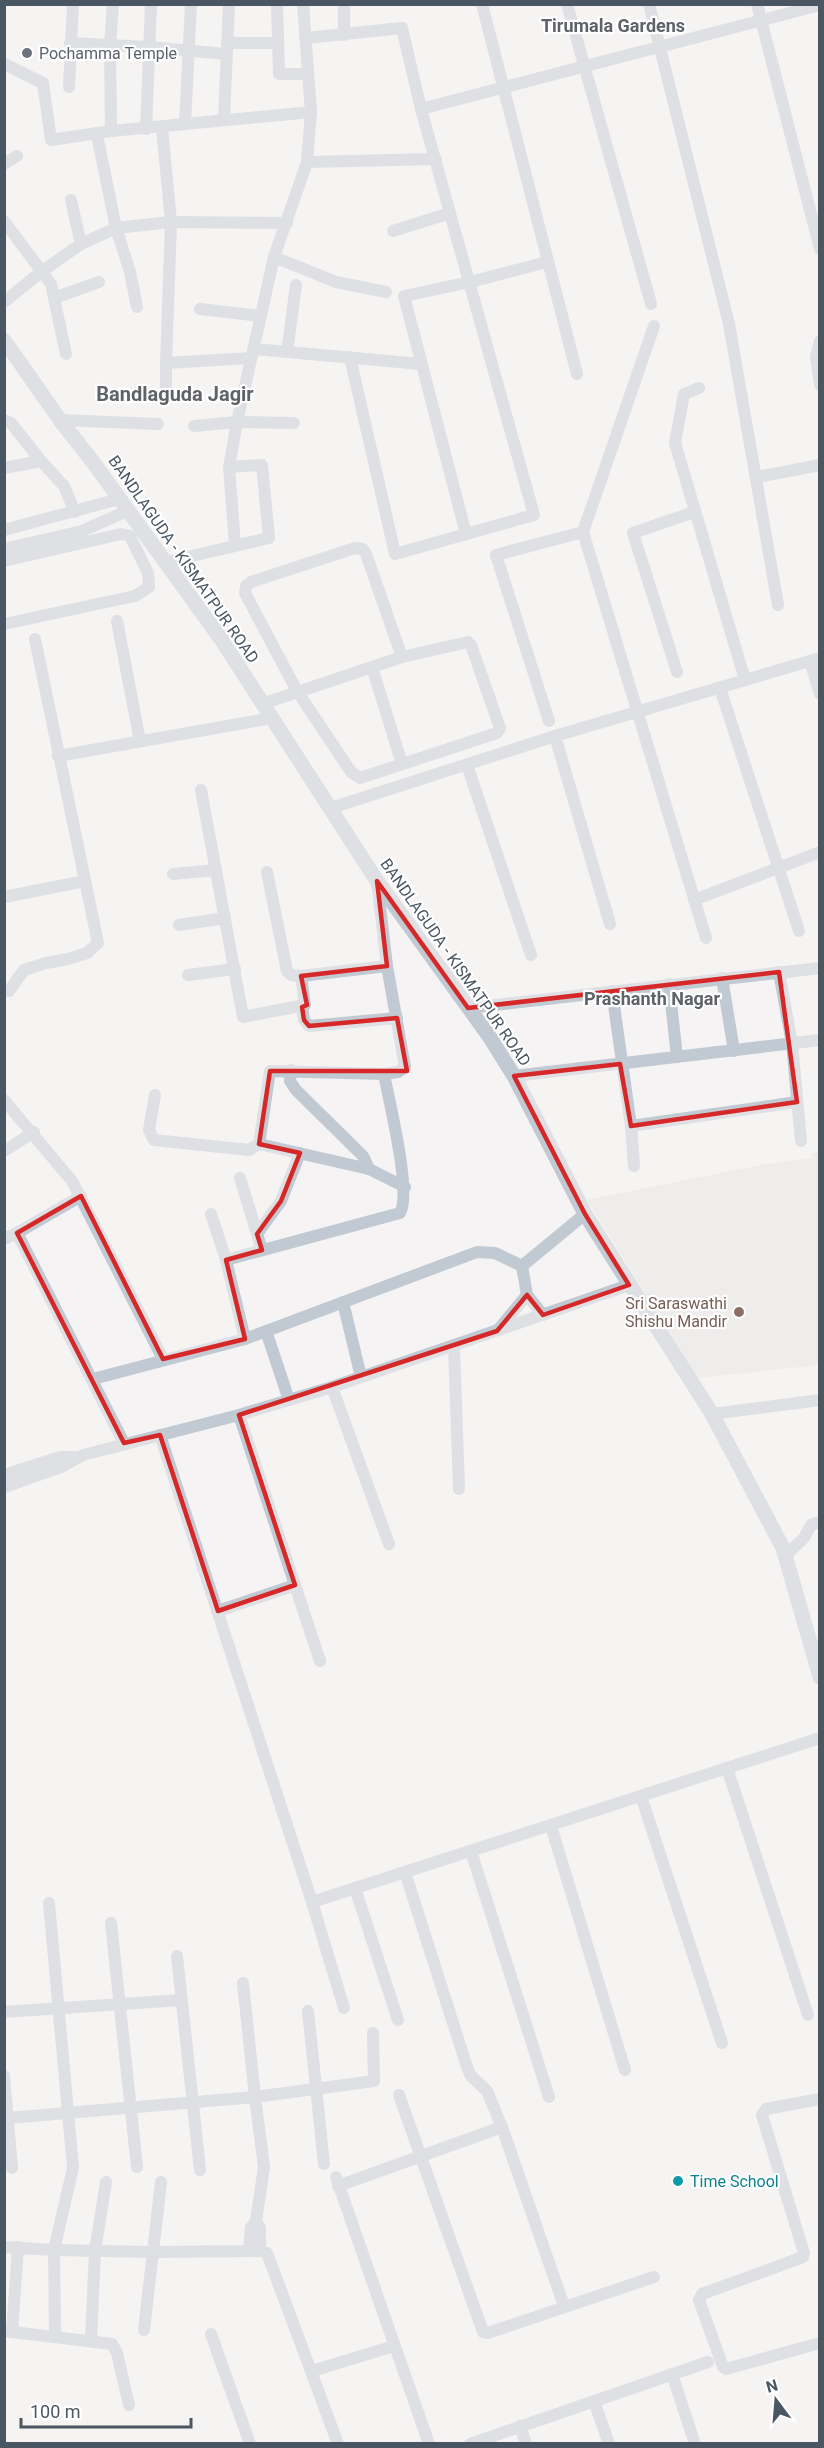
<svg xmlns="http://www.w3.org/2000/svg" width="824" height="2448" viewBox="0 0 824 2448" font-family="Roboto,sans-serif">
<rect width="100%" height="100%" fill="#f5f3f3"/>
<!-- education -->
<polygon fill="#e6e4e5" points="819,1152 819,1365 698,1378 587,1200 767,1164 812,1158 812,1153"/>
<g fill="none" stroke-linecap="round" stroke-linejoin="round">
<!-- minor -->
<g stroke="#c1cad2" stroke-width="12">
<polyline points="277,4 279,74 307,74"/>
<polyline points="344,4 344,35"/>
<polyline points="482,4 577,374"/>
<polyline points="567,4 651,304"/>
<polyline points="649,4 729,324 778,605"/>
<polyline points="757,4 820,249"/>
<polyline points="306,38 402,28 421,109 534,515 395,554 350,357"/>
<polyline points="70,43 148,47 226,54"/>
<polyline points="227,43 278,43"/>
<polyline points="4,64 43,83 51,140 111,131 311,112"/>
<polyline points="69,87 73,4"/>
<polyline points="421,109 820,5"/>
<polyline points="224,119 229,4"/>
<polyline points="185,124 191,4"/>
<polyline points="162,128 171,222 166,363"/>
<polyline points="146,129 151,4"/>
<polyline points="111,131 110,45 113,4"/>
<polyline points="97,135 116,228 130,272 137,307"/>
<polyline points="307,162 436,159"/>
<polyline points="4,164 17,156"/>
<polyline points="71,200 81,244"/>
<polyline points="4,221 51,284 66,354"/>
<polyline points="393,231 450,213"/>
<polyline points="274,257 336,282 386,292"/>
<polyline points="54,298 99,282"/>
<polyline points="4,302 41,272 81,244 116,228 171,222 287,223"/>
<polyline points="200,309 261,316"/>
<polyline points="654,326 583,532 706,938"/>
<polyline points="820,341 816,357 820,385"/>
<polyline points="254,349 421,364"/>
<polyline points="287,352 296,285"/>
<polyline points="166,387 166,363 251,358"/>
<polyline points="699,388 684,394 675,443 745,680"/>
<polyline points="4,420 11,423 41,461 64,486 75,512"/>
<polyline points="60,420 158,424"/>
<polyline points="194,426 237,422 294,423"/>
<polyline points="4,468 41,461"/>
<polyline points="757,477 820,465"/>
<polyline points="4,530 119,499"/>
<polyline points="466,534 404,296 470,282 547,262"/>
<polyline points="235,545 229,467 237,422 274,257 307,162 311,112 303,4"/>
<polyline points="4,549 82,531 127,511"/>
<polyline points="4,561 121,534 130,536 148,573 149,587 135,596 4,624"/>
<polyline points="166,562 269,538 262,465 229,467"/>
<polyline points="117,621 140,741"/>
<polyline points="810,661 820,694"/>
<polyline points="372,667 402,764"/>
<polyline points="677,672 633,533 694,512"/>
<polyline points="720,688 799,931"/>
<polyline points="262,704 402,657 366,554 363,549 355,548 251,582 246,586 245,593 297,691 351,772 360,778 497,733 500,728 471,645 468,642 402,657"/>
<polyline points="549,721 496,555 583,532"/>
<polyline points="555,736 610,924"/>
<polyline points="58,756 272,718"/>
<polyline points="467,765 531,955"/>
<polyline points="201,790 243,1017 305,1005 301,976 387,966"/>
<polyline points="331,808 555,736 820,658"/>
<polyline points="267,872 287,971 291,975 301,976"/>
<polyline points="173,874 216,870"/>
<polyline points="4,897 85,881"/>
<polyline points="694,900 820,852"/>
<polyline points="179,925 225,918"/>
<polyline points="779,972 792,1044 801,1141"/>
<polyline points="188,975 235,969"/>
<polyline points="722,978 734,1051"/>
<polyline points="669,984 677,1057"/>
<polyline points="9,991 24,970 46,963 68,959 87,953 98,943 35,639"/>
<polyline points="612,991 631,1126 634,1166"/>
<polyline points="302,1007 304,1020 309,1026 397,1018"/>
<polyline points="468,1008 820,968"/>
<polyline points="291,1070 290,1081 296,1090 363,1156 369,1169"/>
<polyline points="514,1076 820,1040"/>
<polyline points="155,1095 149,1130 154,1140 249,1150 259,1144 369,1169 405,1187"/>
<polyline points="4,1100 72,1181 163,1359"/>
<polyline points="631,1126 797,1102"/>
<polyline points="259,1144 270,1071 384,1074 398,1072 405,1067 387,966 377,881"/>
<polyline points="4,1151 34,1132"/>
<polyline points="240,1178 262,1250"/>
<polyline points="81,1196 17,1233 124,1443"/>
<polyline points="211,1214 226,1260 245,1339"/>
<polyline points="257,1234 281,1201 300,1153"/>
<polyline points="4,1239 17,1233"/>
<path d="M226,1260L400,1213C412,1193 389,1101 384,1074"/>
<polyline points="522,1266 527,1295"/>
<polyline points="343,1302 361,1377"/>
<polyline points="498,1330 527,1295 543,1315"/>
<polyline points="266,1331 289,1400"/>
<polyline points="454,1346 459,1489"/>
<polyline points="93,1379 245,1339 477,1252 495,1253 522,1266 585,1214"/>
<polyline points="332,1387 389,1544"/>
<polyline points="712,1414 820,1400"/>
<polyline points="239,1415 320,1661"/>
<polyline points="160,1435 312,1902 344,2008"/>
<polyline points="4,1475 60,1457 77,1457"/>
<polyline points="4,1487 61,1467 83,1455 239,1415 332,1387 629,1285"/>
<polyline points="785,1556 804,1538 811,1525 820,1522"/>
<polyline points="218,1611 295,1585"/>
<polyline points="727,1768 808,2015"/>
<polyline points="641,1796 722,2043"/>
<polyline points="551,1826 625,2070"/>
<polyline points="471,1851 549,2097"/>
<polyline points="405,1872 467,2067 471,2076 487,2091 502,2127"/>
<polyline points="355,1888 398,2020"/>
<polyline points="312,1902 820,1738"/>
<polyline points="49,1903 73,2168 54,2250 152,2252 260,2251 267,2253 338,2444"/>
<polyline points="111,1923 137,2167"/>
<polyline points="177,1956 200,2170"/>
<polyline points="243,1983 255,2097 374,2081 373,2033"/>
<polyline points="308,2011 324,2164"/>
<polyline points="4,2012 181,2000"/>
<polyline points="4,2076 12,2168"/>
<polyline points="399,2095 483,2332 488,2333 654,2277"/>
<polyline points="820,2099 766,2109 762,2115 804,2253 803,2257 702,2294 699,2300 723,2367 726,2369 820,2343"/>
<polyline points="8,2118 255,2097 264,2167 256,2221 251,2227 249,2251"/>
<polyline points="336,2177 429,2444"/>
<polyline points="338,2186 502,2127 564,2306"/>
<polyline points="256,2221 260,2228 260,2251"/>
<polyline points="4,2247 54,2250 55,2337"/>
<polyline points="144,2330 161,2182"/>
<polyline points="4,2331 112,2344 117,2353 129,2405"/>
<polyline points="12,2332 18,2247"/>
<polyline points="211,2334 250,2444"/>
<polyline points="91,2340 95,2251 106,2182"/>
<polyline points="312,2371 394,2346"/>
<polyline points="672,2374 695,2444"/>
<polyline points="594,2401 609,2444"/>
<polyline points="520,2426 526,2444"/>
<polyline points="470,2444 708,2362"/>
</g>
<!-- tertiary -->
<polyline stroke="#c1cad2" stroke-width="15" points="4,340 60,420 93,462 221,639 377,881 489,1036 514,1076 585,1214 712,1414 783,1548 820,1677"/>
</g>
<!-- marked area -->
<path d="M0 0H824V2448H0ZM377,881L468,1008L779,972L797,1102L631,1126L620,1064L514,1076L585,1214L629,1285L543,1315L527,1295L497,1331L239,1415L295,1585L218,1611L160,1435L124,1443L17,1233L81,1196L163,1359L245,1339L226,1260L262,1250L257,1234L281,1201L300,1153L259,1144L270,1071H407L397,1018L309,1026L304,1020L302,1007L307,1005L301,976L387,966Z" fill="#f5f3f3" fill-opacity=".55" fill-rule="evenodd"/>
<path fill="none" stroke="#d62828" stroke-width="4.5" stroke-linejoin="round" d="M377,881L468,1008L779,972L797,1102L631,1126L620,1064L514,1076L585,1214L629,1285L543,1315L527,1295L497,1331L239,1415L295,1585L218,1611L160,1435L124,1443L17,1233L81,1196L163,1359L245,1339L226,1260L262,1250L257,1234L281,1201L300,1153L259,1144L270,1071H407L397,1018L309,1026L304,1020L302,1007L307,1005L301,976L387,966Z"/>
<!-- markers -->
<circle fill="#6b7280" stroke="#fff" stroke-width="2" cx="27" cy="53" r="6"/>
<circle fill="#8d6e63" stroke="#fff" stroke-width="2" cx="739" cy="1312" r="6"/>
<circle fill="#0f9aa8" stroke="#fff" stroke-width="2" cx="678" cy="2181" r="6"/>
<g text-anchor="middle" stroke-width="4.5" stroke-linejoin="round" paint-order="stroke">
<!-- worship labels -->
<g font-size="16" fill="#5b616d" stroke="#fff" text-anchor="start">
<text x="39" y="59">Pochamma Temple</text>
</g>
<!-- street labels -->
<g font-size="16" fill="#4a5661" stroke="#fff">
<text transform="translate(184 559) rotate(55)" y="6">BANDLAGUDA - KISMATPUR ROAD</text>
<text transform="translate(456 962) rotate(55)" y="6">BANDLAGUDA - KISMATPUR ROAD</text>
</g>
<!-- education labels -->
<g font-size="16" fill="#785e54" stroke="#fff" text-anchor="end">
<text x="727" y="1309">Sri Saraswathi<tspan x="727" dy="18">Shishu Mandir</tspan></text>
</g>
<!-- culture labels -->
<g font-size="16" fill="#0d838f" stroke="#fff" text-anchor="start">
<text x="690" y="2187">Time School</text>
</g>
<!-- neighbourhood labels -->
<g font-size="18" font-weight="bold" fill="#5f6368" stroke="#fff">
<text x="613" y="32">Tirumala Gardens</text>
<text x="652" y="1005">Prashanth Nagar</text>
</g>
<!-- quarter labels -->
<g font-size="20" font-weight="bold" fill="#5f6368" stroke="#fff">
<text x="175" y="401">Bandlaguda Jagir</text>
</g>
</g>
<!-- border -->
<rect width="824" height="2448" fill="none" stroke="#4a5661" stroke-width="12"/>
<!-- north arrow -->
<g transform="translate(776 2400) rotate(344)" stroke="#ffffff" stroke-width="4.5" paint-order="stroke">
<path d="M0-4.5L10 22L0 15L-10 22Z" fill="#4a5661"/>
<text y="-9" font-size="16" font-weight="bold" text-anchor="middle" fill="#4a5661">N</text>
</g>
<!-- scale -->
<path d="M21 2418v9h170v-9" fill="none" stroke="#4a5661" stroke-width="3"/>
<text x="30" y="2418" font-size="18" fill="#4a5661" stroke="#ffffff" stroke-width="4.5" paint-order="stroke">100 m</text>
</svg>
